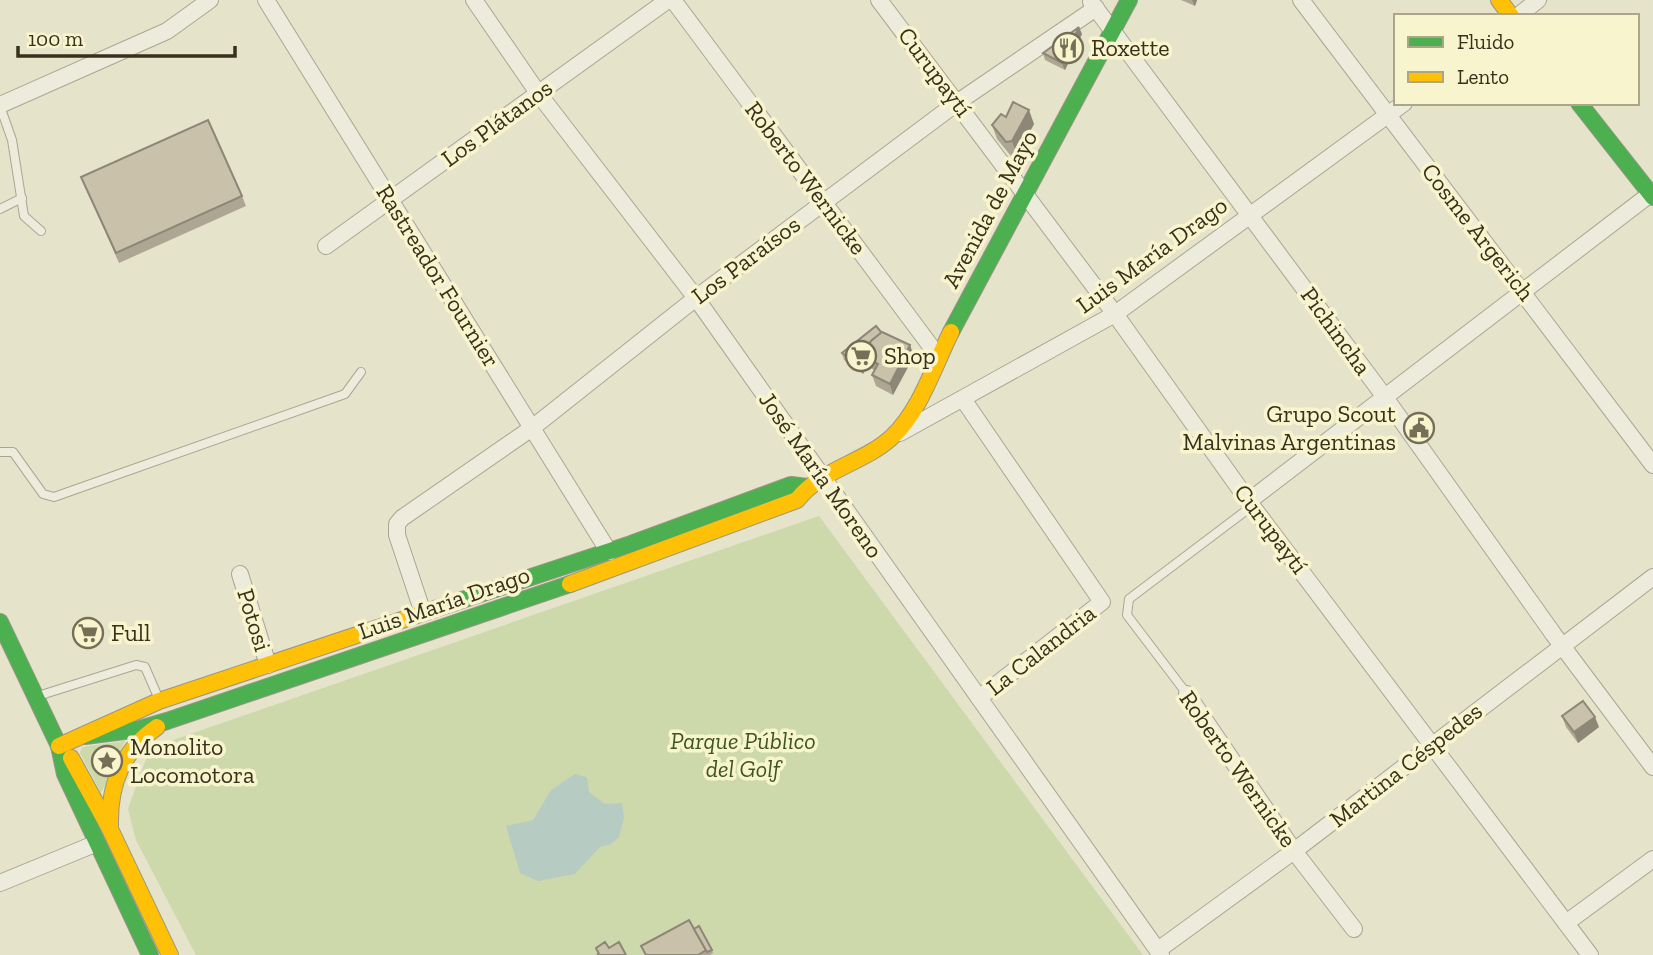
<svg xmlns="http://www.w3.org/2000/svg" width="1653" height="955" viewBox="0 0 1653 955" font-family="'Zilla Slab',serif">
<rect width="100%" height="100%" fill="#e5e3ca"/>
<!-- green -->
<g fill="#cdd8ab">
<polygon points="819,516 1143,955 196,955 136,840 128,809 150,748"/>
<polygon points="125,741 101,793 80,753 82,747"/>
</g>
<!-- water -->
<polygon fill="#b6ccc2" points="575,774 587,777 589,792 605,804 622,803 624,818 619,837 611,844 600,847 575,874 538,881 520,873 506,826 533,820 551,790"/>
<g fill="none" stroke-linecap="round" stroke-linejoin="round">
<!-- lane casing -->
<g stroke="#aaa694" stroke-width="10">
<g id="lane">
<polyline points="0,106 12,140 24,216 41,231"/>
<polyline points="0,209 22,198"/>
<polyline points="0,452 13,452 43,494 54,497 345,394 361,372"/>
<polyline points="1187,694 1127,615 1129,599 1252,506"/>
<polyline points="38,696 136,665 145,667 158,697"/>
</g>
</g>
<!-- street casing -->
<g stroke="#aaa694" stroke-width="18">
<g id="street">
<polyline points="266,0 609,552"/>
<polyline points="474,0 538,93 696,298 1161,955"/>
<polyline points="673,0 938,356"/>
<polyline points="879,0 1115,314 1252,506 1590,955"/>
<polyline points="1301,0 1653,465"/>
<polyline points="1091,2 1384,396 1554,635 1653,767"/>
<polyline points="1518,16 1538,0"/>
<polyline points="0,105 167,31 210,0"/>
<polyline points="326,246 668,0"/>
<polyline points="963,399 1102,602 979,698"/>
<polyline points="900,433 1115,314 1404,103"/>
<polyline points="1249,501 1653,192"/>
<polyline points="240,574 268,665"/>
<polyline points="423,613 397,535 397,524 402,518 532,428 696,298 958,102 1096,8"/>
<polyline points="1187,694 1294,851 1354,929"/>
<polyline points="0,883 97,843"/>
<polyline points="1566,923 1653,859"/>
<polyline points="1158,950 1294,851 1653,577"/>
</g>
</g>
<!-- fast casing -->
<g stroke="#999584" stroke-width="18">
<g id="fast">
<polyline points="1579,103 1653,197"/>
<polyline points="951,332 1129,0"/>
<polyline points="426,612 631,544 791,485 807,487"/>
<polyline points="0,622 59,746 65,774 150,955"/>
<polyline points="85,736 140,729 167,721 570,584"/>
</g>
</g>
<!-- slow casing -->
<g stroke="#999584" stroke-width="18">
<g id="slow">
<polyline points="1499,0 1511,16"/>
<path d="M570,584L797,500C821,469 864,463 892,437C920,411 934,366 951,332"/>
<polyline points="59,746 159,701 426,612"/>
<polyline points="71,758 110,829 170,955"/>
<path d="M110,826C109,784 122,751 157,727"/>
</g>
</g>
<!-- lane -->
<use href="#lane" stroke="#edecdc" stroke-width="8"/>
<!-- street -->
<use href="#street" stroke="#edecdc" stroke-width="16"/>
<!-- fast -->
<use href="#fast" stroke="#4caf50" stroke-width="16"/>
<!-- slow -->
<use href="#slow" stroke="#ffc107" stroke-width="16"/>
</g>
<!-- wall -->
<g fill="#ada692">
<polygon points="1181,0 1197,0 1195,6"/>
<polygon points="1082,34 1065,70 1045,60 1043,53"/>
<polygon points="1006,117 1034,124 1017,155 1011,156 997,139 992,125"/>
<polygon points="81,177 242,196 246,206 119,263"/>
<polygon points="882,333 914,356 893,395 876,386 872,375 874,370 867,366 863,374 844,360 842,353"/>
<polygon points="1562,716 1599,727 1578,743 1566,727"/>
<polygon points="694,929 712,950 713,953 710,955 645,955 641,946"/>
</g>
<!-- shaded-wall -->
<g fill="#8d8777">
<polygon points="1192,0 1197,0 1195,6"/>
<polygon points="1079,27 1082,34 1065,70 1062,63"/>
<polygon points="1029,110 1034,124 1017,155 1012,141"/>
<polygon points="910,345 914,356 893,395 890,384"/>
<polygon points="864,359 867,366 863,374 860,367"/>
<polygon points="1595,717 1599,727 1578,743 1574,732"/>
</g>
<!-- building -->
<g fill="#c9c1aa" stroke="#8d8777" stroke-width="2">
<polygon points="1079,27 1062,63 1043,53"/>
<polygon points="1013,102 1029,110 1012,141 1006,142 992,125 1001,114 1006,117"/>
<polygon points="208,120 242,196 116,253 81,177"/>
<polygon points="876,326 882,333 871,341 863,356 864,359 860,367 842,353"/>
<polygon points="882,332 910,345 890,384 872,375 878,364 863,356 871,341"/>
<polygon points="1583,701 1595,717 1574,732 1562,716"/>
<polygon points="689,920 706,950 698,955 646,955 641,946"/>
<polygon points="699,926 712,950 707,952 694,929"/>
<polygon points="605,942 609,948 619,942 626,955 597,955 599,954 596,948"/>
</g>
<!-- icons -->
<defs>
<g id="restaurant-ring" transform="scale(1.575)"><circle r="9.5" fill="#f8f5ce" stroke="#756f58" stroke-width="1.5"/><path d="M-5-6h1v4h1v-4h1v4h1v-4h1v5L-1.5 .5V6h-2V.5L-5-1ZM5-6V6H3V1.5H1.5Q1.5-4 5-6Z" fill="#756f58"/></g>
<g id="supermarket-ring" transform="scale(1.575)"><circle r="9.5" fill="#f8f5ce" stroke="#756f58" stroke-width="1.5"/><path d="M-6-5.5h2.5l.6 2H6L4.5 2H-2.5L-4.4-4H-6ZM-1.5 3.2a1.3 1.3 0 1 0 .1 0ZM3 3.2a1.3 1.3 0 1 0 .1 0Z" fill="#756f58"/></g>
<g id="civic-ring" transform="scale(1.575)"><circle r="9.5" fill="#f8f5ce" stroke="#756f58" stroke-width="1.5"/><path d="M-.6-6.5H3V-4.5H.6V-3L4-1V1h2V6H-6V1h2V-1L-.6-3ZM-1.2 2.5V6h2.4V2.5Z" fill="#756f58"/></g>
<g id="sight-ring" transform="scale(1.575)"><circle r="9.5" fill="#f8f5ce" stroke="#756f58" stroke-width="1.5"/><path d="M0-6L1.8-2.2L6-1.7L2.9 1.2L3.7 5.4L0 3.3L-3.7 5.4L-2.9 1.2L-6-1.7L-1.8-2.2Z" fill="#756f58"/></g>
</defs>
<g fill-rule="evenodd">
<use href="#restaurant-ring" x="1068" y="48"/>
<use href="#supermarket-ring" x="861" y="356"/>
<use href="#civic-ring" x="1419" y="428"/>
<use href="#supermarket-ring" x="88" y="633"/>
<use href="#sight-ring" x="107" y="761"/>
</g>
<g text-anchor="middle" stroke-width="7" stroke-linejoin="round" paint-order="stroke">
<!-- poi labels -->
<g font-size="24" fill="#38301b" stroke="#f8f5ce" text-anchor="start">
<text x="1091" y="56">Roxette</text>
<text x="884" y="364">Shop</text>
<text x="1396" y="422" text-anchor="end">Grupo Scout<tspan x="1396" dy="28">Malvinas Argentinas</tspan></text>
<text x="111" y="641">Full</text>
<text x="130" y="755">Monolito<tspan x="130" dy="28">Locomotora</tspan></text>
</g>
<!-- street labels -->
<g font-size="24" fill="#38301b" stroke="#f8f5ce">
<text transform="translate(935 72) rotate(53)" y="8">Curupaytí</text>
<text transform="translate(497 123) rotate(-36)" y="8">Los Plátanos</text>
<text transform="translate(806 178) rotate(53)" y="8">Roberto Wernicke</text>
<text transform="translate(990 209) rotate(-62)" y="8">Avenida de Mayo</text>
<text transform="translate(1478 232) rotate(52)" y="8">Cosme Argerich</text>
<text transform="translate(1152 255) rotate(-36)" y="8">Luis María Drago</text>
<text transform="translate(746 260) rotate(-37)" y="8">Los Paraísos</text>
<text transform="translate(438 276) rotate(58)" y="8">Rastreador Fournier</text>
<text transform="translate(1336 331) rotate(54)" y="8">Pichincha</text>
<text transform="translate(821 475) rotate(55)" y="8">José María Moreno</text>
<text transform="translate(1271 529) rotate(53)" y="8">Curupaytí</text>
<text transform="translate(444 603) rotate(-19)" y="8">Luis María Drago</text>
<text transform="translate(254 620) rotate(73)" y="8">Potosi</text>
<text transform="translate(1041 650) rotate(-38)" y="8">La Calandria</text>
<text transform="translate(1406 765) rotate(-38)" y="8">Martina Céspedes</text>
<text transform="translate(1238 769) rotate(55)" y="8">Roberto Wernicke</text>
</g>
<!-- park labels -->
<g font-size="24" font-style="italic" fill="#3d5620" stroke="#f8f5ce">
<text x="743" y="749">Parque Público<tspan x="743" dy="28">del Golf</tspan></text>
</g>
</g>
<!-- legend -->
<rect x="1394" y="14" width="245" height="91" fill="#f8f5ce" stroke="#aba686" stroke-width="2"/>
<rect x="1408" y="37" width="35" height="10" fill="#4caf50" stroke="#aba686" stroke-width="2"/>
<text x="1457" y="49" font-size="21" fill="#38301b">Fluido</text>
<rect x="1408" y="72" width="35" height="10" fill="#ffc107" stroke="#aba686" stroke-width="2"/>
<text x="1457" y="84" font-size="21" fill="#38301b">Lento</text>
<!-- scale -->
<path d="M18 46v10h217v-10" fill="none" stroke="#38301b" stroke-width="3.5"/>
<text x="28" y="46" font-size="21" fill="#38301b" stroke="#f8f5ce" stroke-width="5" paint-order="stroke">100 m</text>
</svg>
